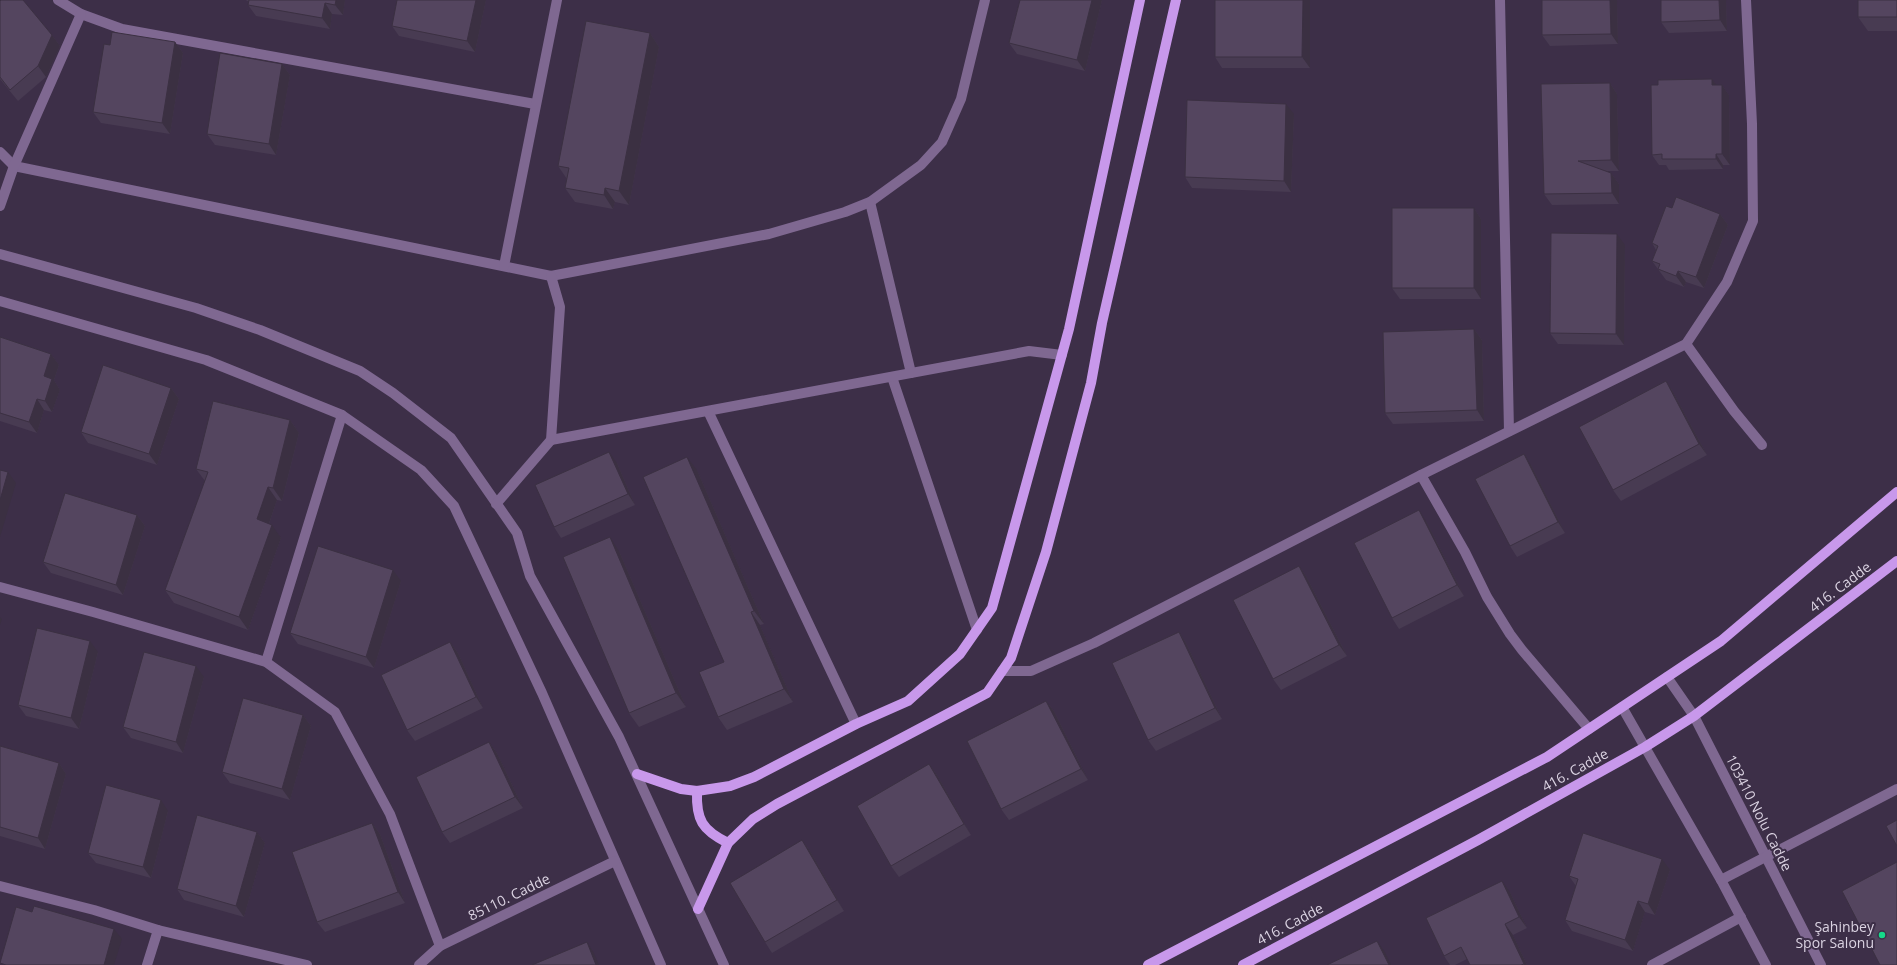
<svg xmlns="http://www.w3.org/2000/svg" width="1897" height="965" viewBox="0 0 1897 965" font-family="'Open Sans',sans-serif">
<rect width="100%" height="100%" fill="#3d2f48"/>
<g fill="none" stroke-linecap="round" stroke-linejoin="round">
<!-- minor -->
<g stroke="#7f6891" stroke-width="10">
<polyline points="58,0 81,14 122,29 535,104"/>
<polyline points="1500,0 1509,431"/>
<polyline points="0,152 14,166 551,276 769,234 845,212 870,202 921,165 942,142 961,99 985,0"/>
<polyline points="870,202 911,373"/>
<polyline points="0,206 14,166 81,14"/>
<polyline points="0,254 196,308 260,330 360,371 393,393 451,438 517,533 530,576 619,737 724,965"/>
<polyline points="504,266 557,0"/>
<polyline points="0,301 206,360 342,415 421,470 454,506 542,693 661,965"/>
<polyline points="1686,344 1734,411 1762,445"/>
<polyline points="892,377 977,630"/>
<polyline points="708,411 856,724"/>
<polyline points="551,440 1029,351 1062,355"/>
<polyline points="1421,475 1465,552 1487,597 1510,634 1522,650 1589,729"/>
<polyline points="496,504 551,440 560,307 551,276"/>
<polyline points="0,587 93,612 266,662 335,712 390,814 440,946"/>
<polyline points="266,662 342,415"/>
<polyline points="1002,671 1031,671 1094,643 1421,475 1686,344 1727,282 1753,221 1752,124 1746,0"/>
<polyline points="1667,677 1694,716 1821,965"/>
<polyline points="1622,707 1721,880 1766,965"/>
<polyline points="1721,880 1897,789"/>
<polyline points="0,886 94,910 158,930 307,965"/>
<polyline points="147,965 158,930"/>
<polyline points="419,965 440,946 615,861"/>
<polyline points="1652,965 1741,917"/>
</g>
<!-- major -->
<g stroke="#c898eb" stroke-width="10">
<polyline points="637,774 681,789 697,791 730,786 754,777 856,724 908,701 960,654 992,608 1069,329 1140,0"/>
<path d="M697,791C696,820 702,830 728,843"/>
<polyline points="698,909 728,843 753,819 777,804 987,693 1011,658 1046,552 1091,383 1102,323 1176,0"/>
<polyline points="1148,965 1547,757 1721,641 1897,492"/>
<polyline points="1243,965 1478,840 1645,747 1694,716 1897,561"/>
</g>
</g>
<!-- wall -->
<g fill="#483b52">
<polygon points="246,0 345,0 343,15 332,14 330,29 256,16 248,5 249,1 247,1"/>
<polygon points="486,0 475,52 399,36 392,26"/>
<polygon points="1020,0 1102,0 1085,71 1017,54 1009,43"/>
<polygon points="1310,0 1310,68 1222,68 1215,57"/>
<polygon points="1542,0 1617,0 1618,44 1550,46 1542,35"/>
<polygon points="1661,0 1726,0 1727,31 1669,33 1661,22"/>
<polygon points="1897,0 1897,31 1868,31 1858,17"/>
<polygon points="0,1 52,35 60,46 46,77 18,101 0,79"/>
<polygon points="650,33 659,47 629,205 615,202 613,209 575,202 565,188 567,179 558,166"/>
<polygon points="175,42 183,53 170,134 101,123 93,112 110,45"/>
<polygon points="282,64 290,75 276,155 215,145 207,134"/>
<polygon points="1712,79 1716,85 1722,85 1729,95 1730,165 1723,165 1723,169 1669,170 1666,165 1659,165 1652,155 1658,85"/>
<polygon points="1610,83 1617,94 1619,171 1606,171 1611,173 1619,184 1619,204 1552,205 1544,194"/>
<polygon points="1294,114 1291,192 1192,188 1185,177"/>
<polygon points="1474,208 1481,219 1481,299 1400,299 1392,288"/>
<polygon points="1672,208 1720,214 1728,225 1704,288 1686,282 1684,287 1666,280 1652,261 1656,250 1652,243"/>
<polygon points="1625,245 1624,345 1558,344 1550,333"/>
<polygon points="1474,329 1482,340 1484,421 1393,424 1385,413"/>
<polygon points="0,337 51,354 59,365 54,380 60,390 52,412 44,410 37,433 0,421"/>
<polygon points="1666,381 1673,392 1707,455 1621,501 1613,490"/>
<polygon points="171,388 179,399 157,465 88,443 81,432"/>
<polygon points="290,420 299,433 282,501 277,500 269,524 281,538 248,630 174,603 165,590 205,481 196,469"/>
<polygon points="617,463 635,505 561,538 554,527"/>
<polygon points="1531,465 1565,533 1517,557 1510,546"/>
<polygon points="697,470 764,624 760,625 793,702 727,730 718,717 724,662"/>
<polygon points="137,515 145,526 123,595 51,573 43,562"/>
<polygon points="1426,521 1464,596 1399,629 1392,618"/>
<polygon points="619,551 686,707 639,727 629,713"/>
<polygon points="1299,566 1306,576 1347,656 1281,690 1273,679"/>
<polygon points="401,581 374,668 298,644 290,633"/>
<polygon points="1179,632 1186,643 1222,719 1156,751 1148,740"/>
<polygon points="450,642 458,653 483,708 415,741 407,730"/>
<polygon points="98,652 79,729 26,716 18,705"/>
<polygon points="204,677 183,753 131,738 123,727"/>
<polygon points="1046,701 1054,711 1088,780 1009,820 1001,809"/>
<polygon points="303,715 311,726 290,800 230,783 222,772"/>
<polygon points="489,742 497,753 523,808 450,843 442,832"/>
<polygon points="0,746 59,763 66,774 45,849 0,836"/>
<polygon points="929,764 937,775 971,835 899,877 891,866"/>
<polygon points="168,811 151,878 96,863 88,853"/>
<polygon points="372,823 380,834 405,903 325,932 317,922"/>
<polygon points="257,832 265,843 244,917 184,900 177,889"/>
<polygon points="802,840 810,851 844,911 772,953 765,942"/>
<polygon points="1670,870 1655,915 1645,912 1633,951 1572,931 1565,920 1576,886 1569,876"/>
<polygon points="1510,892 1527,928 1513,935 1527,965 1470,965 1467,959 1455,965 1450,965 1444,956"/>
</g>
<!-- shaded-wall -->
<g fill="#3b3042">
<polygon points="336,0 345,0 343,15 335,5"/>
<polygon points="476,0 486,0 475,52 467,41"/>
<polygon points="1092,0 1102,0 1085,71 1077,60"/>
<polygon points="1303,0 1310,0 1310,68 1302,57"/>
<polygon points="1610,0 1617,0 1618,44 1611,34"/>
<polygon points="1719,0 1726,0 1727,31 1720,20"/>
<polygon points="325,3 332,14 330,29 322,18"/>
<polygon points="650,33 659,47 629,205 619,191"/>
<polygon points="52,35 60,46 46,77 38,66"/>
<polygon points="175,42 183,53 170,134 162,123"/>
<polygon points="282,64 290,75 276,155 269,144"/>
<polygon points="1712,79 1720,90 1712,85"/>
<polygon points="1610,83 1617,94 1619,171 1611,160"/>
<polygon points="1722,85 1729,95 1730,165 1722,154"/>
<polygon points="1286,104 1294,114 1291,192 1284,181"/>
<polygon points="1716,154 1723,165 1723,169 1716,159"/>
<polygon points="1611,173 1619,184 1619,204 1612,193"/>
<polygon points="605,188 615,202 613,209 604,195"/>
<polygon points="1474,208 1481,219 1481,299 1474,288"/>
<polygon points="1720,214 1728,225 1704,288 1696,277"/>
<polygon points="1617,234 1625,245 1624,345 1616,334"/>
<polygon points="1678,271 1686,282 1684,287 1676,276"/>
<polygon points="1474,329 1482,340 1484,421 1477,410"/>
<polygon points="51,354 59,365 54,380 60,390 52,412 45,401 44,376"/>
<polygon points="1666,381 1673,392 1707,455 1699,444"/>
<polygon points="171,388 179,399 157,465 149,454"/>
<polygon points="37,399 44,410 37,433 29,422"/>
<polygon points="290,420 299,433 282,501 273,488"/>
<polygon points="609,452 617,463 635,505 628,494"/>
<polygon points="1524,454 1531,465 1565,533 1558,522"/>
<polygon points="687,457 697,470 764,624 754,611"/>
<polygon points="8,472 16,483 0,537 0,500"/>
<polygon points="268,487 277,500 266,532 257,519"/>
<polygon points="1419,510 1426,521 1464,596 1457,585"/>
<polygon points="137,515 145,526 123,595 116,585"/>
<polygon points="272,525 281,538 248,630 239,617"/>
<polygon points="610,537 619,551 686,707 676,693"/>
<polygon points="1299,566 1306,576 1347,656 1339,645"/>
<polygon points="393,570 401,581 374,668 366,657"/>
<polygon points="751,612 760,625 793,702 784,689"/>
<polygon points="0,617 2,619 0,625"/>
<polygon points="1179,632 1186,643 1222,719 1215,708"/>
<polygon points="90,641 98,652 79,729 71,718"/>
<polygon points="450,642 458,653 483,708 476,697"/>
<polygon points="196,666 204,677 183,753 176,742"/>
<polygon points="1046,701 1054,711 1088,780 1081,769"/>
<polygon points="303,715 311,726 290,800 282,789"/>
<polygon points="489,742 497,753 523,808 515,797"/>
<polygon points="59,763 66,774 45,849 38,838"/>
<polygon points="929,764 937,775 971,835 964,824"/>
<polygon points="161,800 168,811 151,878 143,867"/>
<polygon points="372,823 380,834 405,903 398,892"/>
<polygon points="257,832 265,843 244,917 236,906"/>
<polygon points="802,840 810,851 844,911 837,900"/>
<polygon points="1662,859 1670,870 1655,915 1648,904"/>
<polygon points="1502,881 1510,892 1527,928 1519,917"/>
<polygon points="1638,901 1645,912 1633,951 1625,940"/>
<polygon points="1505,924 1513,935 1527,965 1524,965 1524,964"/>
<polygon points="114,929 122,939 114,965 104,965"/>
<polygon points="1377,941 1385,952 1391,965 1389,965"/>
<polygon points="587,942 594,953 599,965 596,965"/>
</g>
<!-- building -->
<g fill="#54455f" stroke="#3b3042">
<polygon points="1,0 23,0 52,35 38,66 10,90 0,77 0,1"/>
<polygon points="249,0 336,0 335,5 325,3 322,18 248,5"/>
<polygon points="397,0 476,0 467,41 392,26"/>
<polygon points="1020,0 1092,0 1077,60 1009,43"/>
<polygon points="1215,0 1303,0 1302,57 1215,57"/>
<polygon points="1542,0 1610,0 1611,34 1542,35"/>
<polygon points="1661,0 1719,0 1720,20 1661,22"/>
<rect x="1858" y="0" width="39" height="17"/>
<polygon points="586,21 650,33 619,191 605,188 604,195 565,188 569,168 558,166"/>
<polygon points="112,32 175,42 162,123 93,112 104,44 110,45"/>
<polygon points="220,53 282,64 269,144 207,134"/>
<polygon points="1712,79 1712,85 1722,85 1722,154 1716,154 1716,159 1662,159 1662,154 1652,155 1651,85 1658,85 1658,80"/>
<polygon points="1610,83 1611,160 1578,161 1611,173 1612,193 1544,194 1541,84"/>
<polygon points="1187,100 1286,104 1284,181 1185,177"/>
<polygon points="1676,197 1720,214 1696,277 1678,271 1676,276 1658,269 1660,264 1652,261 1658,246 1652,243 1666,206 1672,208"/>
<rect x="1392" y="208" width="82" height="80"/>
<polygon points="1551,233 1617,234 1616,334 1550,333"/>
<polygon points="1474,329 1477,410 1385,413 1383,332"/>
<polygon points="0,337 51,354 44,376 52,379 45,401 37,399 29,422 0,413"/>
<polygon points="103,365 171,388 149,454 81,432"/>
<polygon points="1666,381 1699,444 1613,490 1579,427"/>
<polygon points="213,401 290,420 273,488 268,487 257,519 272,525 239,617 165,590 208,472 196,469"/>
<polygon points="609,452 628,494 554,527 535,485"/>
<polygon points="1524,454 1558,522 1510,546 1475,479"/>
<polygon points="687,457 754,611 751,612 784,689 718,717 699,672 724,662 643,477"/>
<polygon points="0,470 8,472 0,500"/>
<polygon points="65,493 137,515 116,585 43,562"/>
<polygon points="1419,510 1457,585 1392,618 1354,543"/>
<polygon points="610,537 676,693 629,713 563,557"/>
<polygon points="318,546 393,570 366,657 290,633"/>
<polygon points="1299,566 1339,645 1273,679 1233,600"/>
<polygon points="37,628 90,641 71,718 18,705"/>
<polygon points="1179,632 1215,708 1148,740 1112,663"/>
<polygon points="450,642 476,697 407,730 381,675"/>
<polygon points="144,652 196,666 176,742 123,727"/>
<polygon points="243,698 303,715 282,789 222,772"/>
<polygon points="1046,701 1081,769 1001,809 967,741"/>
<polygon points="489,742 515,797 442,832 416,777"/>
<polygon points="0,746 59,763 38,838 0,827"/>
<polygon points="929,764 964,824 891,866 857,806"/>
<polygon points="106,785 161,800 143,867 88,853"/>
<polygon points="197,815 257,832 236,906 177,889"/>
<polygon points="1897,820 1897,846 1886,826"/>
<polygon points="372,823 398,892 317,922 292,852"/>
<polygon points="1583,833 1662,859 1648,904 1638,901 1625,940 1565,920 1578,879 1569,876"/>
<polygon points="802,840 837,900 765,942 730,883"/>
<polygon points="1897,862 1897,965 1880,965 1842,891"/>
<polygon points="1502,881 1519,917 1505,924 1524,964 1521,965 1470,965 1461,947 1444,956 1426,918"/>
<polygon points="34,906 114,929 104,965 6,965 0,963 16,907 32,912"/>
<polygon points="1377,941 1389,965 1327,965"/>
<polygon points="587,942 596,965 532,965"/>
</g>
<!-- markers -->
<circle fill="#15d989" stroke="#3d2f48" stroke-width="1.5" cx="1882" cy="935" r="4"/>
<g text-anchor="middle" stroke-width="4" stroke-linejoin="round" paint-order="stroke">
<!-- street labels -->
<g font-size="14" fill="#dbd3e2" stroke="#3d2f48">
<text transform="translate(1840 587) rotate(-37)" y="5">416. Cadde</text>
<text transform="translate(1575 770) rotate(-29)" y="5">416. Cadde</text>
<text transform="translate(1759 813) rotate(63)" y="5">103410 Nolu Cadde</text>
<text transform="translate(509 897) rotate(-26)" y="5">85110. Cadde</text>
<text transform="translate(1290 924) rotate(-28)" y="5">416. Cadde</text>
</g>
<!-- poi labels -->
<g font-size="14" fill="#dbd3e2" stroke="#3d2f48" text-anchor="end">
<text x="1874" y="932">Şahinbey<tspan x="1874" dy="16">Spor Salonu</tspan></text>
</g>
</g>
</svg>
